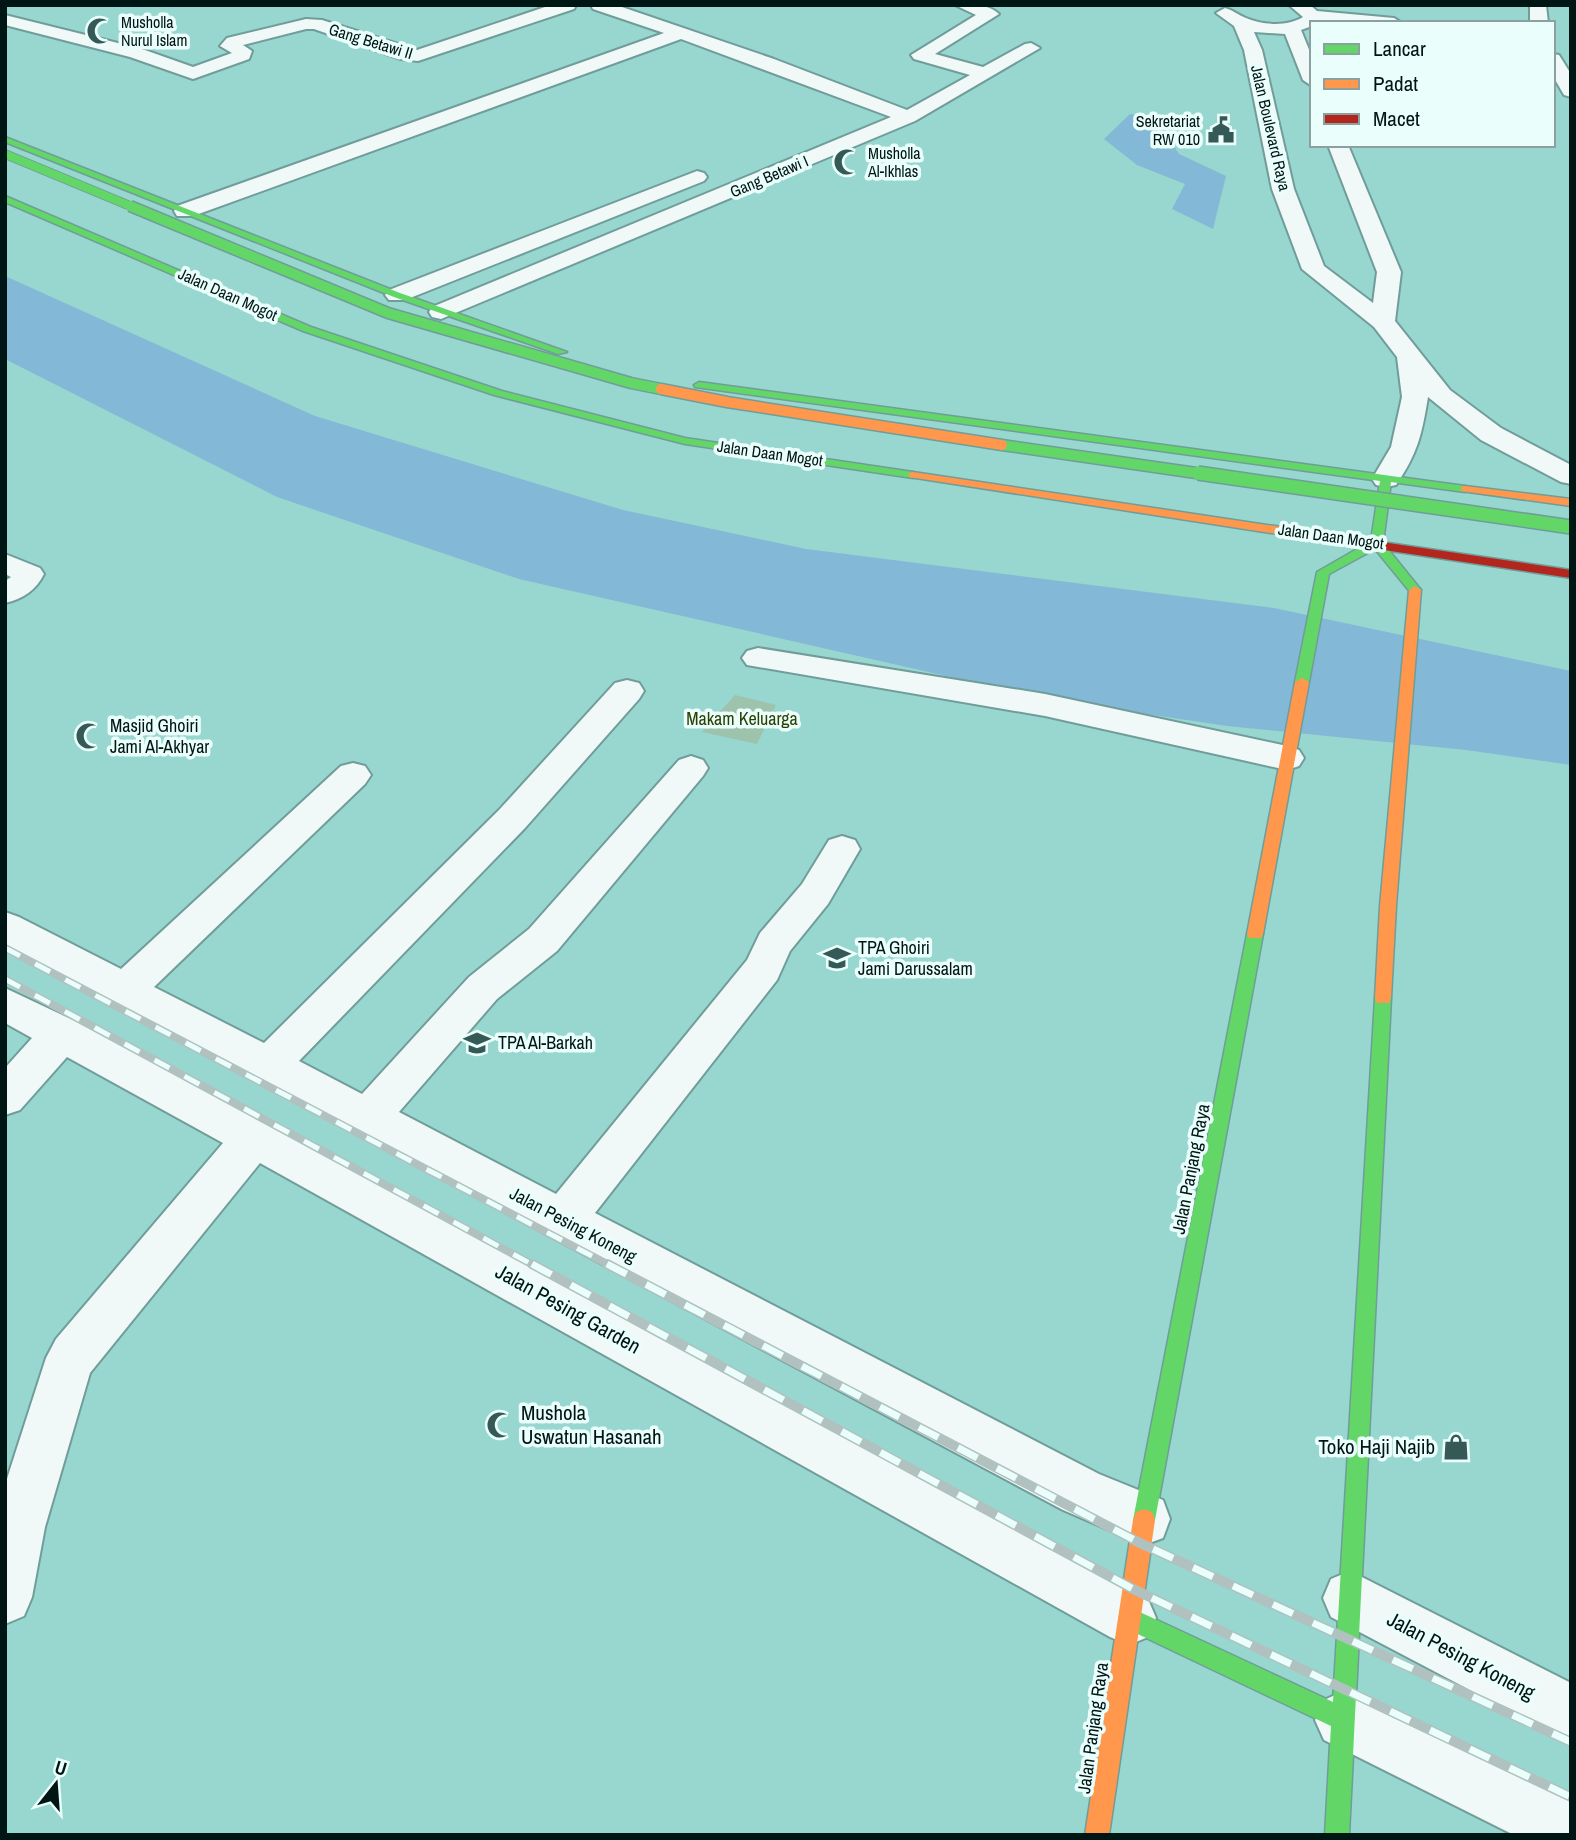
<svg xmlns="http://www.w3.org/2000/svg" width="1576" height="1840" viewBox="0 0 1576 1840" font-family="'Archivo Narrow',sans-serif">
<rect width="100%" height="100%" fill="#98d6d0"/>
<!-- green -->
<polygon fill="#9ec3ad" points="735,695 776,705 757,744 702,732"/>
<!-- water -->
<g fill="#83b8d6">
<polygon points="1130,114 1155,117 1179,154 1226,176 1213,229 1172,209 1185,184 1137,165 1104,139"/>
<polygon points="5,276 315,416 623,510 806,549 1274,608 1571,671 1571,765 1466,750 1227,726 1052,700 519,579 277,497 5,359"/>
</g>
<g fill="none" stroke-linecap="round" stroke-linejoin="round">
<!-- street casing -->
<g stroke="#709d99" stroke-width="4">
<g id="street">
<polygon points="551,5 576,5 574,9 418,61 401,59 314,29 306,29 243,45 252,51 249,59 193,79 130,57 5,25 5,15 142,49 193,67 232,53 220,46 227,38 306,19 322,20 417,50"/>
<path d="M591,5H616L774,59L907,110L970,75L914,59L911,55L976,15L955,5C970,5 987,3 999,14L935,54L983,67L1025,44L1031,43L1040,48L915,121L441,319L432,317L429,312L432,307L891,117L681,39L193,216H177L174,211L177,206L664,33L593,9Z"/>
<path d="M1289,5H1310L1317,11L1394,18L1402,23H1312V26L1301,30L1312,57V86L1303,80L1285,34L1254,32L1262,50L1294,189L1324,266L1373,303L1377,272L1328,145H1348L1401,272L1395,321L1450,390L1501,428L1571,465V484L1561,482L1481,440L1428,397C1422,434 1418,453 1396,485L1386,487L1376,485L1372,479L1391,447L1402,397L1397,357L1374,327L1302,269L1272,189L1244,50L1234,26L1216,13L1225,8C1233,10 1238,15 1246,18C1263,25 1287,27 1303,17Z"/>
<polygon points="1530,5 1546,5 1548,23 1530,23"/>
<polygon points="1553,54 1559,55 1571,74 1571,97 1564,95 1553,76"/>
<polygon points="697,171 704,173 707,177 704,181 405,300 389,300 385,295 389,290"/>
<path d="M5,554L40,568L44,574C36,590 23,599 5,603V581L11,577L5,574Z"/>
<polygon points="758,648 1045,694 1287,746 1299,750 1304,758 1299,766 1287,770 1045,716 747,665 742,658 747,651"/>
<polygon points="627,680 639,683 644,691 639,699 525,828 299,1061 362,1094 469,977 529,929 679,760 691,756 703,760 708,768 703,776 557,951 497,999 399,1112 556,1194 747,960 760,933 802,884 829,840 842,836 855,840 860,849 828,904 790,951 777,980 595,1213 1099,1474 1163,1500 1170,1519 1163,1538 1144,1545 1063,1510 5,945 5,912 19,917 121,969 341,766 353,763 365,766 371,775 365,784 154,987 264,1043 499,810 615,683"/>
<polygon points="5,988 77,1022 1148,1599 1156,1618 1148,1637 1129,1645 1110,1637 260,1163 90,1373 45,1527 32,1597 24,1616 5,1624 5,1485 46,1358 56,1339 223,1143 67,1057 20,1110 5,1115 5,1068 32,1038 5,1023"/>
<polygon points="1350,1571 1571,1683 1571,1743 1331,1617 1323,1598 1331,1579"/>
<polygon points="1344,1691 1571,1799 1571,1835 1514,1835 1324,1740 1315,1720 1324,1700"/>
</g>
</g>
<!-- fast casing -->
<g stroke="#709d99" stroke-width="3">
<g id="fast">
<polygon points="5,137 400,293 567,352 558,354 394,297 5,142"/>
<polygon points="5,196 311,327 502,391 685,438 913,472 919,475 913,478 685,444 494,395 303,331 5,202"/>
<polygon points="699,382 1465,486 1471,489 1465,492 1391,482 1383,543 1421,590 1419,593 1411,593 1375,549 1329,574 1309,682 1302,686 1295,682 1317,572 1371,541 1380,481 695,387 694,385"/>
<polygon points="1255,928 1261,930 1263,934 1155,1520 1152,1528 1144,1531 1136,1528 1133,1520 1247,934 1249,930"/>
<polygon points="1383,991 1389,993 1391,998 1349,1835 1325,1835 1331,1726 1121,1626 1118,1618 1121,1610 1129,1607 1333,1702 1375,998 1377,993"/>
</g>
</g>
<!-- slow casing -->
<g stroke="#709d99" stroke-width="3">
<g id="slow">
<polygon points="913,472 1368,540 1374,544 1368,548 909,477 909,473"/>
<polygon points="1465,486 1571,499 1571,506 1461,491 1461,487"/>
<polygon points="1415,586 1421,590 1396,906 1391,998 1389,1003 1377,1003 1375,998 1380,906 1409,590"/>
<polygon points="1302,678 1309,682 1263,934 1261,938 1249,938 1247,934 1295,682"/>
<polygon points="1144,1509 1152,1512 1155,1520 1109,1835 1085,1835 1133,1520 1136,1512"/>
</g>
</g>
<!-- jam casing -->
<g stroke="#709d99" stroke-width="3">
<polygon id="jam" points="1368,540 1571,570 1571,578 1364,547 1362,544"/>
</g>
<!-- street -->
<use href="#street" fill="#f0f9f8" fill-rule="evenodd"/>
<!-- fast -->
<use href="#fast" fill="#63d668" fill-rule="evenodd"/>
<!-- slow -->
<use href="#slow" fill="#ff974d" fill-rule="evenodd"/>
<!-- jam -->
<use href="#jam" fill="#b3261e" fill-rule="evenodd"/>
<!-- rail-far1 casing -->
<g stroke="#b0c1bf" stroke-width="8">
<g id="rail-far1">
<polyline points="5,948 611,1266"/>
<polyline points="5,979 535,1266"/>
</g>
</g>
<!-- rail casing -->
<g stroke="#b0c1bf" stroke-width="10">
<g id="rail">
<polyline points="532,1264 1133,1589 1571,1797"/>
<polyline points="607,1264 1140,1543 1571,1742"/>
</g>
</g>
<!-- rail-far1 -->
<use href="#rail-far1" stroke="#eafefc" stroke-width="5" stroke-dasharray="17" stroke-linecap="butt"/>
<!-- rail -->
<use href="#rail" stroke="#eafefc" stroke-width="7" stroke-dasharray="22" stroke-linecap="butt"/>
<!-- fast-bridge-far2 casing -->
<g stroke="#709d99" stroke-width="10" stroke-linecap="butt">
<polyline id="fast-bridge-far2" points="5,154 135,208"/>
</g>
<!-- fast-bridge-far1 casing -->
<g stroke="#709d99" stroke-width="13" stroke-linecap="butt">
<g id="fast-bridge-far1">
<polyline points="130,206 388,313 631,383 661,389"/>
<polyline points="1002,445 1210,475"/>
</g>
</g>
<!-- fast-bridge casing -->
<g stroke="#709d99" stroke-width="16" stroke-linecap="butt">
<polyline id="fast-bridge" points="1198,473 1571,527"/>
</g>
<!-- slow-bridge casing -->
<g stroke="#709d99" stroke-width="13" stroke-linecap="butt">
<polyline id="slow-bridge" points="661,389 727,402 1002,445"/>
</g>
<!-- fast-bridge-far2 -->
<use href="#fast-bridge-far2" stroke="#63d668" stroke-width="8"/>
<!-- fast-bridge-far1 -->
<use href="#fast-bridge-far1" stroke="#63d668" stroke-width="10"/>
<!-- fast-bridge -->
<use href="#fast-bridge" stroke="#63d668" stroke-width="13"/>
<!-- slow-bridge -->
<use href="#slow-bridge" stroke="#ff974d" stroke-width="10"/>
</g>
<!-- icons -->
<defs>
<g id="mosque-bare" transform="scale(2.1)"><path d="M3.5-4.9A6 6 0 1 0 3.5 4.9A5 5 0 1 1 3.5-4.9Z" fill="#355956" stroke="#eafefc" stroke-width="2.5" paint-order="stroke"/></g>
<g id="civic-bare" transform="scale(2.1)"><path d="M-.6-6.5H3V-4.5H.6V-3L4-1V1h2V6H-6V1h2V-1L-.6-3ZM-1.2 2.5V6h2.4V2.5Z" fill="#355956" stroke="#eafefc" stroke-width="2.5" paint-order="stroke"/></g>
<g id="school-bare" transform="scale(2.1)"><path d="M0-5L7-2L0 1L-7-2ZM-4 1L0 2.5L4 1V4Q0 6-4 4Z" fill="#355956" stroke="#eafefc" stroke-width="2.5" paint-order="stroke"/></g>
<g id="shop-bare" transform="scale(2.1)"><path d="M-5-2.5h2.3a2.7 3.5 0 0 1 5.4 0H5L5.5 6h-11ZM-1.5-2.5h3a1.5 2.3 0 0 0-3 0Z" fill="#355956" stroke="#eafefc" stroke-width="2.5" paint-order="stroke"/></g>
</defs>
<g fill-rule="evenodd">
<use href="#mosque-bare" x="100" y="31"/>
<use href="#civic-bare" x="1221" y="130"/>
<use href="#mosque-bare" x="847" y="162"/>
<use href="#mosque-bare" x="89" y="736"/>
<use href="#school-bare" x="837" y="958"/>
<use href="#school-bare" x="477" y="1043"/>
<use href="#mosque-bare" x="500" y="1425"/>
<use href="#shop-bare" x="1456" y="1447"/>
</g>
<g text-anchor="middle" stroke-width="7" stroke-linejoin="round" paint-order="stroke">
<!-- far-poi labels -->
<g font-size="16" fill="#001614" stroke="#eafefc" text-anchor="start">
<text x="121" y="28">Musholla<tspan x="121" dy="18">Nurul Islam</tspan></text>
<text x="1200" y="127" text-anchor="end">Sekretariat<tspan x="1200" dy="18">RW 010</tspan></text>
<text x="868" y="159">Musholla<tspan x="868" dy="18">Al-Ikhlas</tspan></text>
</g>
<!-- far-street labels -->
<g font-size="16" fill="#001614" stroke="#eafefc">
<text transform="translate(371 41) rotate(17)" y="6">Gang Betawi II</text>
<text transform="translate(1271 128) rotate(77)" y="6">Jalan Boulevard Raya</text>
<text transform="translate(769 176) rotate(-23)" y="6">Gang Betawi I</text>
<text transform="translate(228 294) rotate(24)" y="6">Jalan Daan Mogot</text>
<text transform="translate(770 453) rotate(8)" y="6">Jalan Daan Mogot</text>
<text transform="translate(1331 536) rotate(8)" y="6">Jalan Daan Mogot</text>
</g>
<!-- park labels -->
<g font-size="18" fill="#2c4100" stroke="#eafefc">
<text x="742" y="725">Makam Keluarga</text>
</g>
<!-- poi labels -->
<g font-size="18" fill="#001614" stroke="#eafefc" text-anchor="start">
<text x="110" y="732">Masjid Ghoiri<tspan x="110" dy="21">Jami Al-Akhyar</tspan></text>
<text x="858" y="954">TPA Ghoiri<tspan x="858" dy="21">Jami Darussalam</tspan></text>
<text x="498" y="1049">TPA Al-Barkah</text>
</g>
<!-- street labels -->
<g font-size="18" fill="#001614" stroke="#eafefc">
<text transform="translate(1191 1169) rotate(-79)" y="6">Jalan Panjang Raya</text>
<text transform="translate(573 1225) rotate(28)" y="6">Jalan Pesing Koneng</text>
<text transform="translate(1093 1728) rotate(-82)" y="6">Jalan Panjang Raya</text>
</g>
<!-- near-street labels -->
<g font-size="21" fill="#001614" stroke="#eafefc">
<text transform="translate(568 1309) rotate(29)" y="7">Jalan Pesing Garden</text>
<text transform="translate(1461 1656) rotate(28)" y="7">Jalan Pesing Koneng</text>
</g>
<!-- near-poi labels -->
<g font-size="21" fill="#001614" stroke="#eafefc" text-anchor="start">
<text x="521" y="1420">Mushola<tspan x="521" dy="24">Uswatun Hasanah</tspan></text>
<text x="1435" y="1454" text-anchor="end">Toko Haji Najib</text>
</g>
</g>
<!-- border -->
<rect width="1576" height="1840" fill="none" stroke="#001614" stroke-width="14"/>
<!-- legend -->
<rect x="1310" y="21" width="245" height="126" fill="#eafefc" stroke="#8ca19f" stroke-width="2"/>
<rect x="1324" y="44" width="35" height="10" fill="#63d668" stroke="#8ca19f" stroke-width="2"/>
<text x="1373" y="56" font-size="21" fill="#001614">Lancar</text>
<rect x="1324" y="79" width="35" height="10" fill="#ff974d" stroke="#8ca19f" stroke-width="2"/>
<text x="1373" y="91" font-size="21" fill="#001614">Padat</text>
<rect x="1324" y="114" width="35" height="10" fill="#b3261e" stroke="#8ca19f" stroke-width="2"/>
<text x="1373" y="126" font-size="21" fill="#001614">Macet</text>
<!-- north arrow -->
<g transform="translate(56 1784) rotate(17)" stroke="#eafefc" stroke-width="5" paint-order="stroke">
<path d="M0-5L12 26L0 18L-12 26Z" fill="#001614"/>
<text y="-10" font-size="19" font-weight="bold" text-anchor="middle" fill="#001614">U</text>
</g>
</svg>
